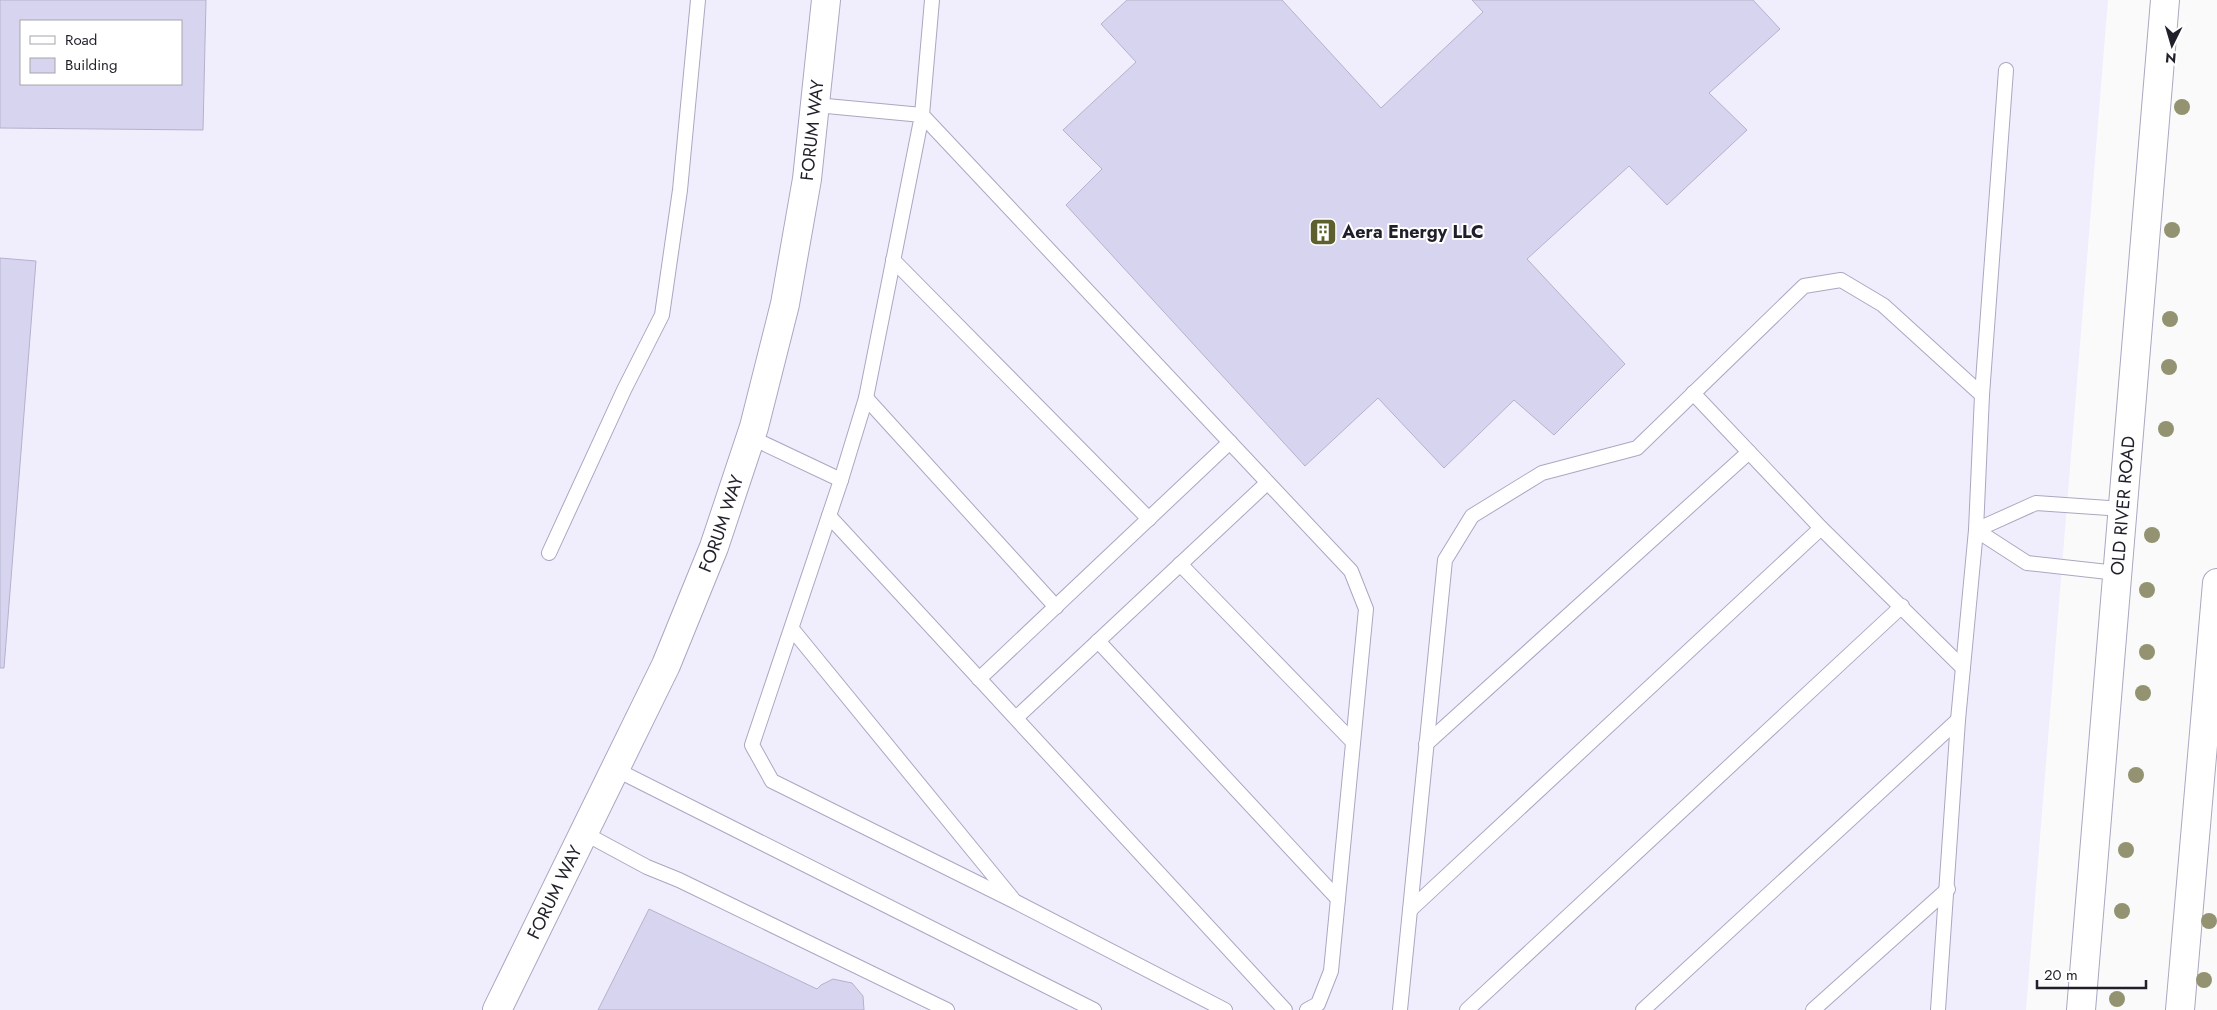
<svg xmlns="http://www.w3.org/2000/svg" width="2217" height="1010" viewBox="0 0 2217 1010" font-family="Jost,sans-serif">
<rect width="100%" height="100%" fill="#fafafa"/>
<!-- built -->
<path fill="#f0eefd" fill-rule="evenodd" d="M0,0H2108L2026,1010H0ZM21,21H181V84H21Z"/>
<!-- building -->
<g fill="#d7d4ef" stroke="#b5b1cc" fill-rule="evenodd">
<path d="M0,0H206L203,130L0,128ZM21,21H181V84H21Z"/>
<polygon points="1127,0 1282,0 1381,108 1483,12 1472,0 1753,0 1780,29 1709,93 1747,130 1667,205 1629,166 1527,259 1625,364 1554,435 1514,400 1444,468 1378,398 1305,466 1066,205 1102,169 1063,130 1136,62 1101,24"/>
<polygon points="0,258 36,261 4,668 0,668"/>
<polygon points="649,909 817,989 821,985 833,979 852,983 863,996 864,1010 598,1010"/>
</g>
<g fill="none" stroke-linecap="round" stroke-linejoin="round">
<!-- lane casing -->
<g stroke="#aaa7c1" stroke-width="16">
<g id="lane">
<polyline points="932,0 922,115 1351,571 1366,609 1331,971 1318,1004 1307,1010"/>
<polyline points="816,105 922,115 866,398 841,480 752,745 772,781 1016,902 1225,1010"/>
<polyline points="893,260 1149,519"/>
<polyline points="1693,393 1821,528 1963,668"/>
<polyline points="1982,395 2006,70"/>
<polyline points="866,398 1056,607"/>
<polyline points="750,437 841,480"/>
<polyline points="829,516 1285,1010"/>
<polyline points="549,553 624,390 662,315 680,190 698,0"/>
<polyline points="1180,564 1353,742"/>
<polyline points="2117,573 2027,563 1976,530 2036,503 2123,509"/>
<polyline points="792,629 1012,898"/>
<polyline points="1098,641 1338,899"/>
<polyline points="979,679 1230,442"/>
<polyline points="1016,718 1267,483"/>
<polyline points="1426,744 1749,452"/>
<polyline points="615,769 1094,1010"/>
<polyline points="584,833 647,867 679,880 947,1010"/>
<polyline points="1410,910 1821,528"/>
<polyline points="1400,1010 1445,560 1472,516 1542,473 1637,448 1804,286 1841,280 1883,305 1982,395 1976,530 1958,720 1938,1010"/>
<polyline points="1467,1010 1902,606"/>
<polyline points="1643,1010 1958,720"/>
<polyline points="1813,1010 1948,889"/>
</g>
</g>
<!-- street casing -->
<g stroke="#aaa7c1" stroke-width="30">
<g id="street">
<path id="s1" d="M497,1010L666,665L714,547L754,427L785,304L807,179L826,0"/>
</g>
</g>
<!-- secondary casing -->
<g stroke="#aaa7c1" stroke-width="30">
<g id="secondary">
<path id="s2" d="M2081,1010L2165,0"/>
<polyline points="2180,1010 2217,583"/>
</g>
</g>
<!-- lane -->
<use href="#lane" stroke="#fff" stroke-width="14"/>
<!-- street -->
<use href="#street" stroke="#fff" stroke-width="28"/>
<!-- secondary -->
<use href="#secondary" stroke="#fff" stroke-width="28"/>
</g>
<!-- trees -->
<g fill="#939372">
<circle cx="2182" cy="107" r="8"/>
<circle cx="2172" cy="230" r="8"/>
<circle cx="2170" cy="319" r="8"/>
<circle cx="2169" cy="367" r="8"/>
<circle cx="2166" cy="429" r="8"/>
<circle cx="2152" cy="535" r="8"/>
<circle cx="2147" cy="590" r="8"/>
<circle cx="2147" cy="652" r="8"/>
<circle cx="2143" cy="693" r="8"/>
<circle cx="2136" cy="775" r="8"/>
<circle cx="2126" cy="850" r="8"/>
<circle cx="2122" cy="911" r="8"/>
<circle cx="2209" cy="921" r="8"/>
<circle cx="2204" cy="980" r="8"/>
<circle cx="2117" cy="999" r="8"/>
</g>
<!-- icons -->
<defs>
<g id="building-square" transform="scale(1.4375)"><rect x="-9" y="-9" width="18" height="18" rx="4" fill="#5d5f2c" stroke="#fff"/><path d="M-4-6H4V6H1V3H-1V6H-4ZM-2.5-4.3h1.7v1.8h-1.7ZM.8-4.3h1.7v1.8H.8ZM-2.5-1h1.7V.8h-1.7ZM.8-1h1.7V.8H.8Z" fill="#fff"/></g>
</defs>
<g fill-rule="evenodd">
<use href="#building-square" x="1323" y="232"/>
</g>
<g text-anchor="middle" stroke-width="4" stroke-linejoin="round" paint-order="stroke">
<!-- street labels -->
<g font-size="18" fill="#211f29" stroke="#fff">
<text dy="6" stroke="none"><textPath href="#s1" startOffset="941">FORUM WAY</textPath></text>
<text dy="6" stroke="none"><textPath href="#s2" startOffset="506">OLD RIVER ROAD</textPath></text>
<text dy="6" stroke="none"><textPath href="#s1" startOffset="536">FORUM WAY</textPath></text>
<text dy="6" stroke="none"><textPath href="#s1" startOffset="131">FORUM WAY</textPath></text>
</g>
<!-- poi labels -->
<g font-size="18" font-weight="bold" fill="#211f29" stroke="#fff" text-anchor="start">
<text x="1342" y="238">Aera Energy LLC</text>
</g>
</g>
<!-- legend -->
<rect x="20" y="20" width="162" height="65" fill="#ffffff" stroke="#a6a5a9"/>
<rect x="30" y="36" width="25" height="8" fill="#ffffff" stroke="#a6a5a9"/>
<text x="65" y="45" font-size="15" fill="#211f29">Road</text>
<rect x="30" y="58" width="25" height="15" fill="#d7d4ef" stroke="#a6a5a9"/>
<text x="65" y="70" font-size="15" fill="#211f29">Building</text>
<!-- north arrow -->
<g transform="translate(2172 45) rotate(185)" stroke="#ffffff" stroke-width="4" paint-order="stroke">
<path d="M0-4L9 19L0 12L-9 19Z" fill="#211f29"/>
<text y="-8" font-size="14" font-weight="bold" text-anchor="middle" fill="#211f29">N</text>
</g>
<!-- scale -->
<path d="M2037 980v8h109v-8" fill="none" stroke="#211f29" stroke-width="2.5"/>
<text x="2044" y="980" font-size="15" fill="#211f29" stroke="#ffffff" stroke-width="4" paint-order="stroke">20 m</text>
</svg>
